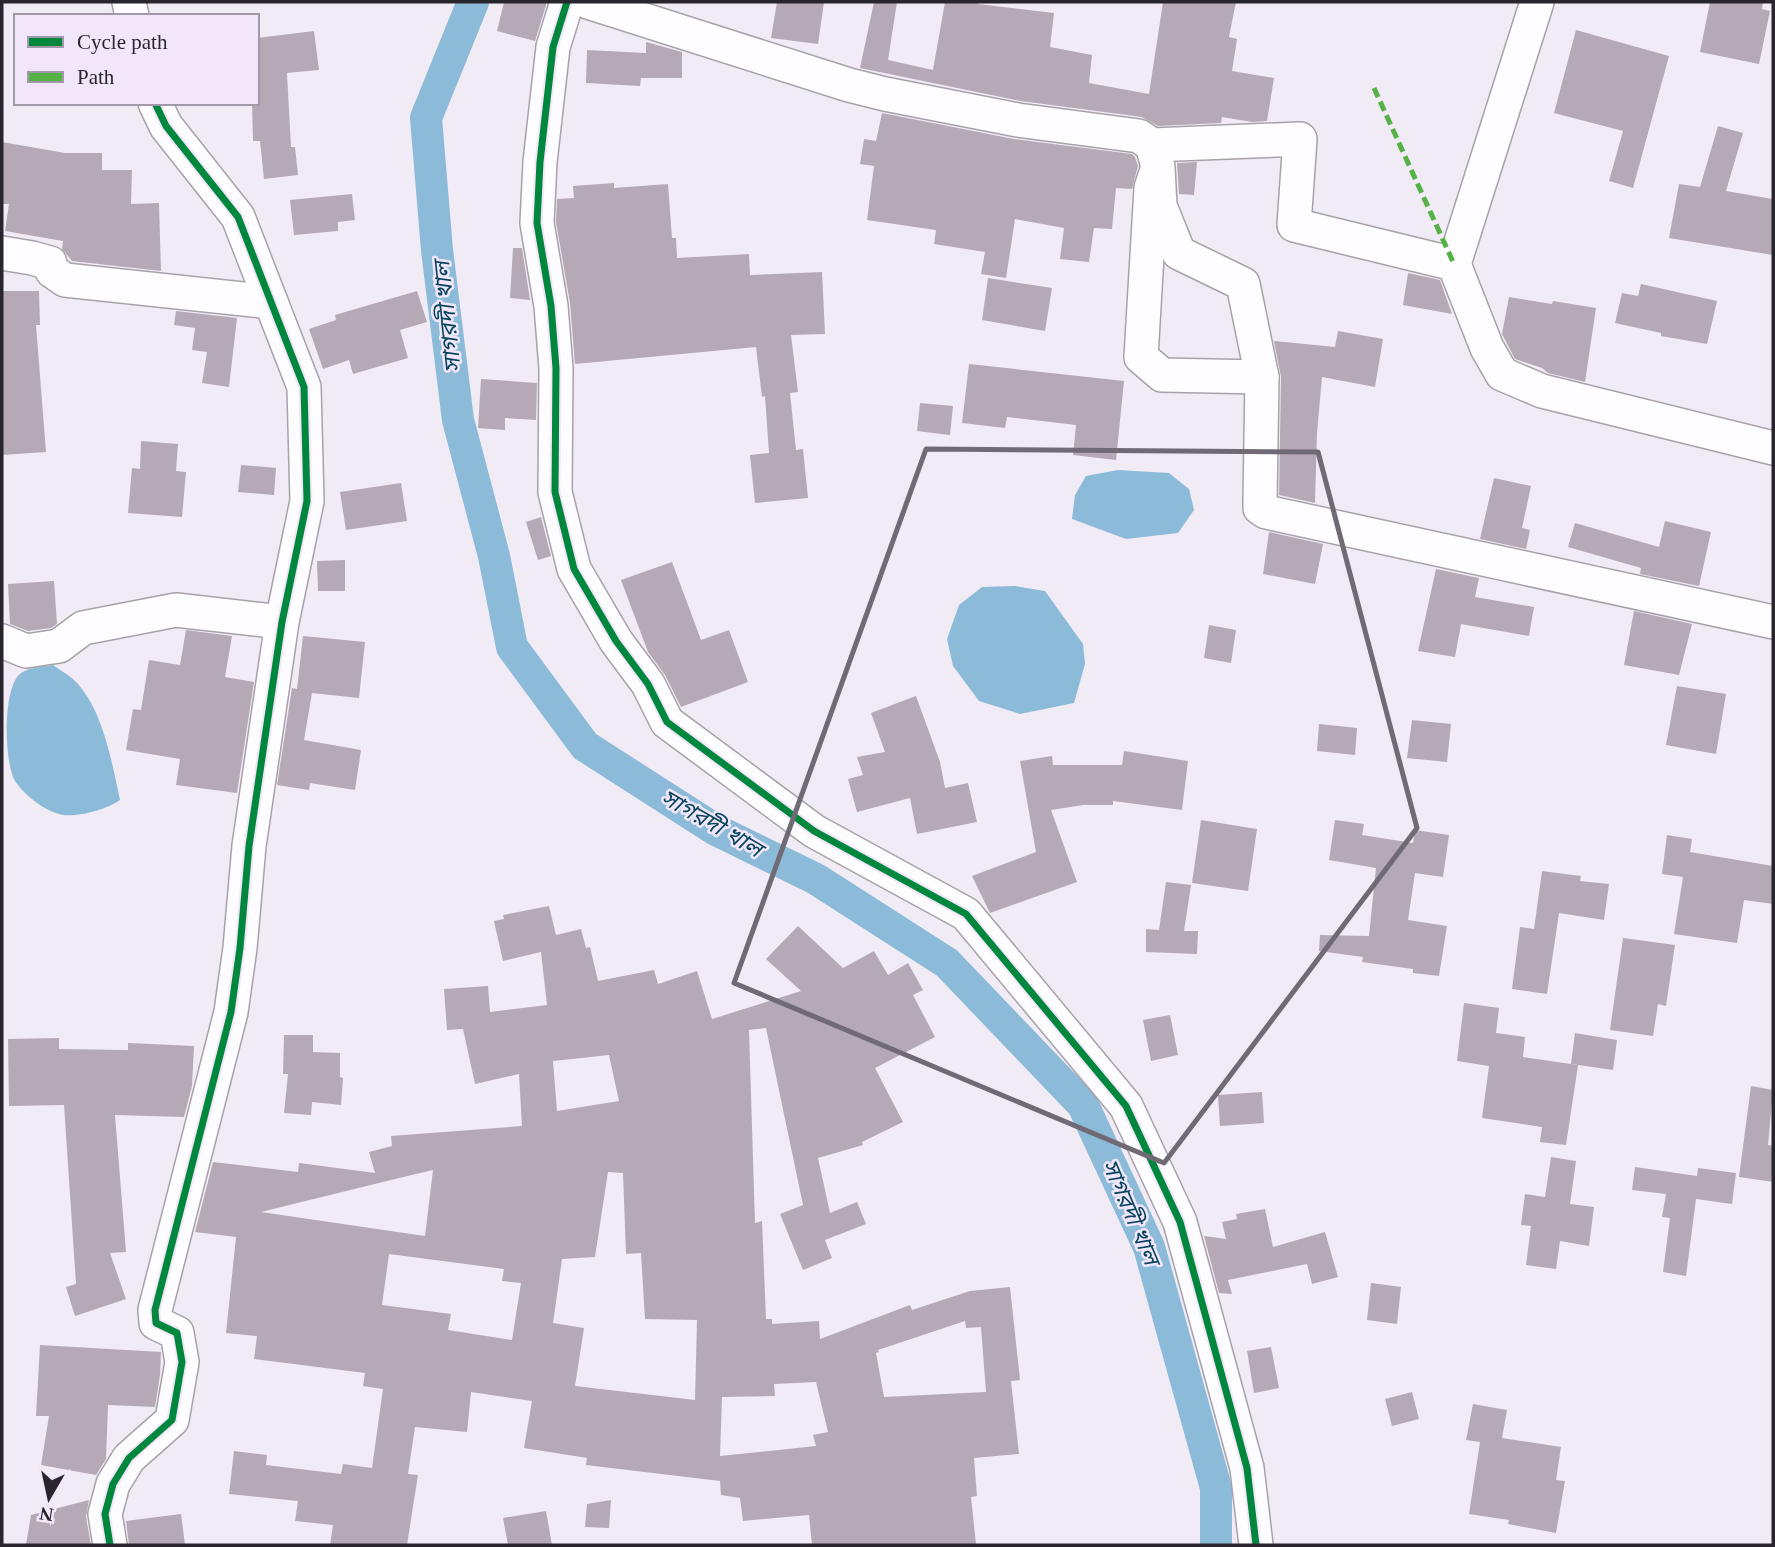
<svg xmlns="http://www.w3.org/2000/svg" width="1775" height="1547" viewBox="0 0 1775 1547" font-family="'Times New Roman','Noto Sans Bengali',serif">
<rect width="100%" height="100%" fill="#f1ebf6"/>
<!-- water -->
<g fill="#8cbbd9">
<polygon points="1118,470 1169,473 1189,489 1194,510 1178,533 1126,539 1072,519 1075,495 1086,476"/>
<polygon points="1015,586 1045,591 1083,644 1085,664 1074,703 1020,714 979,701 953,666 947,639 959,605 982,587"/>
<path d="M53,665C60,670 69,675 75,681C103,709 112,763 120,800C108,809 79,817 63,815C46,812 25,796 15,781C4,762 3,693 18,676C26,667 41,667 53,665Z"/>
</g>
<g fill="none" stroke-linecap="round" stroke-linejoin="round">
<!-- canal -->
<polyline stroke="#8cbbd9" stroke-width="32" points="473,2 426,118 437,250 458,420 494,556 512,647 585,746 716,830 816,879 947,963 1083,1105 1149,1247 1216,1488 1216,1545"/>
</g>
<!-- building -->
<g fill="#b6a9b6" fill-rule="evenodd">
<polygon points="504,2 547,2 535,41 497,31"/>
<polygon points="777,2 824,2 818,44 771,38"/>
<polygon points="874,2 897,2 888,60 933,70 945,2 978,2 978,4 1054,13 1050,47 1092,55 1089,83 1149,94 1163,2 1236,2 1229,37 1237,39 1232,71 1274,78 1267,121 1252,122 1222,117 1221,123 1158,126 1142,117 1021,101 860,68"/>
<polygon points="1710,2 1763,2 1762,9 1770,11 1759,64 1700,52"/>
<polygon points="1576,30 1669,56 1633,188 1609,181 1623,131 1554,113"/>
<polygon points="314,31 319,70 287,73 291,147 295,147 298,175 264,179 260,141 253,141 252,103 257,103 257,38"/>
<polygon points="646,42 682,52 682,78 641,78 640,86 586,83 587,50 646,53"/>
<polygon points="882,113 1014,139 1132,154 1135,157 1138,166 1132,189 1116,188 1112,229 1094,228 1089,262 1060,259 1064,228 1015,219 1006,278 981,274 985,252 934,244 936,230 867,220 874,166 860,164 864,139 876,141"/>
<polygon points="1718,126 1743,133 1726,191 1773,199 1773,255 1669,238 1679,184 1700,187"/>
<polygon points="2,142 65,153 102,153 102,170 132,170 131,204 159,203 161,271 72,261 62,249 63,241 5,231 9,204 2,204"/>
<polygon points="1197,162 1194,195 1179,194 1177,163"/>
<polygon points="614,183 614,188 668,184 672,238 676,238 677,258 749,254 750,275 822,272 825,334 791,335 798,392 790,393 796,450 803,449 808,498 755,503 750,455 769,453 765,396 762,397 756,347 575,364 570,303 556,222 557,199 574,198 573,186"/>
<polygon points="352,194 355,220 338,222 338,231 294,235 290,200"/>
<polygon points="513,248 522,248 530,300 510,298"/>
<polygon points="1408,273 1440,280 1452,314 1403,305"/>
<polygon points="988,278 1052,288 1045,331 982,320"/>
<polygon points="1641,284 1717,301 1707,344 1661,336 1661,333 1615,323 1622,293 1638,296"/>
<polygon points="2,291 39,291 40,325 36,325 46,452 2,455"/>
<polygon points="417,291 427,322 400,330 408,358 353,374 349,360 323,369 309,329 336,320 335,315"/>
<polygon points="1509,297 1552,304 1553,301 1596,308 1585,382 1548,373 1542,368 1515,359 1502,334"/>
<polygon points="176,311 237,318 229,387 202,383 207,352 192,350 195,328 174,325"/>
<polygon points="1338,331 1383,339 1375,387 1322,377 1317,433 1315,503 1279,495 1281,377 1274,341 1335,347"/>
<polygon points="969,364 1124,381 1116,460 1073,455 1076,425 1007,417 1005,428 962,423"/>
<polygon points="481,379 537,383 536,420 505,418 505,430 478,428"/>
<polygon points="920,403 953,406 950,435 917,431"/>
<polygon points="141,441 178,444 176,471 186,472 182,517 128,513 132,468 140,469"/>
<polygon points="241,465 276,468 274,495 238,492"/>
<polygon points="1494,478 1531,486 1522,528 1530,530 1526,549 1480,539"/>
<polygon points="401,483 407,521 346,530 340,492"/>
<polygon points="541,517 551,556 538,560 526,522"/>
<polygon points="1665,521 1711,532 1699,586 1640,574 1641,568 1568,547 1575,523 1659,547"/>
<polygon points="1269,532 1323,544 1315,584 1263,574"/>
<polygon points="345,560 345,591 318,591 317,561"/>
<polygon points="672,562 701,640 729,630 748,682 681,707 665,675 648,652 621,580"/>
<polygon points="1436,569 1479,578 1475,597 1534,607 1529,636 1461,624 1455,657 1418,651"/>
<polygon points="54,581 57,624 51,628 28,631 10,624 8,584"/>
<polygon points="1634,611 1692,624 1679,675 1624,665"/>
<polygon points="1209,625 1236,630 1231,663 1204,658"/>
<polygon points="186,630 232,636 225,677 254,682 237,793 176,785 180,759 126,750 133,709 141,710 149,660 180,665"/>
<polygon points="303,636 365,642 359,698 312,693 304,740 361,750 355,790 310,783 309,790 277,785 292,688 297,689"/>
<polygon points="1677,686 1726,694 1716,754 1666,745"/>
<polygon points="916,696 940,762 945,788 968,783 977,822 917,834 910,798 857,812 848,779 863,775 857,757 885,752 871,713"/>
<polygon points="1412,720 1451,724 1447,762 1407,758"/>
<polygon points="1319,724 1357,728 1355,755 1317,751"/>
<polygon points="1124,751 1188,761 1182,810 1113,801 1113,805 1083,805 1051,810 1077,882 990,913 972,876 1036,852 1020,761 1052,756 1053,765 1122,765"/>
<polygon points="1201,820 1257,829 1248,891 1192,883"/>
<polygon points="1335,820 1364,824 1362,835 1413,843 1415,830 1449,835 1443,877 1415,873 1408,920 1447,926 1439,976 1413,973 1413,969 1362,962 1363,957 1319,951 1320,935 1369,936 1376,868 1329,860"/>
<polygon points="1667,835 1692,839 1690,852 1773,866 1773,904 1744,900 1737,943 1674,934 1683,877 1662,874"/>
<polygon points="1542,871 1581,876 1580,881 1609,884 1604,920 1559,913 1547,994 1512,989 1520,927 1534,929"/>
<polygon points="1166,882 1191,885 1184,931 1198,931 1197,954 1146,952 1146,929 1159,930"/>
<path d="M549,906L556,935L581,929L586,948L590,947L598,981L654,970L658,984L697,971L712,1019L801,991L766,959L798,926L843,968L874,951L888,975L908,963L923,990L913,995L935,1037L875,1068L903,1122L862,1142L863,1145L818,1158L830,1213L857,1202L866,1224L825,1240L832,1258L803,1270L780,1214L803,1205L766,1028L749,1030L755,1223L762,1221L766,1319H772V1324L819,1321L820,1339L910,1305L912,1310L970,1291L1010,1287L1020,1380L1011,1381L1019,1454L974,1458L977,1496L971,1497L976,1544L812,1545L809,1515L743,1521L740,1498L721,1495L720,1481L586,1465L587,1458L524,1448L532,1401L471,1392L467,1432L415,1427L408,1474L418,1475L407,1545H330L333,1525L295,1521L298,1501L229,1494L234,1451L267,1455L266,1465L341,1474L343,1464L372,1468L383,1389L363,1386L365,1373L254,1359L257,1336L226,1333L236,1237L195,1232L213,1162L298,1172L299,1163L375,1173L369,1152L392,1146L391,1136L522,1126L519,1074L475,1084L463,1029L447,1030L444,989L488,986L490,1012L547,1005L541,952L503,961L494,921L504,919L503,915ZM609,1055L619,1101L557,1111L553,1061ZM433,1170L425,1236L261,1212L399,1178ZM608,1172L623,1173L626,1254L641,1253L645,1319L697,1320L695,1400L575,1386L584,1328L553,1323L562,1259L595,1257ZM389,1254L504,1269L502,1281L521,1283L512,1340L448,1330L451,1314L382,1305ZM965,1321L966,1328L981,1327L986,1392L884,1397L876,1353L879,1352L878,1350ZM816,1382L828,1432L813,1435L816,1446L720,1456L722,1397L775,1396L774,1384Z"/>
<polygon points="1623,938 1675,945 1666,1006 1658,1004 1653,1036 1610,1030"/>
<polygon points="1464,1003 1499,1008 1496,1033 1525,1037 1523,1057 1578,1065 1566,1145 1540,1142 1542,1127 1482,1118 1489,1066 1457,1061"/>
<polygon points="1170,1015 1178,1055 1151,1061 1143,1020"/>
<polygon points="1575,1033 1617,1040 1613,1070 1571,1064"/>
<polygon points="284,1035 313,1035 313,1052 340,1053 340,1077 343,1078 341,1105 312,1102 311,1115 284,1113 288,1074 283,1074"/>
<polygon points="59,1038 59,1049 128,1050 128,1043 194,1046 192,1086 184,1117 115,1115 126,1252 110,1253 126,1299 75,1316 66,1287 76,1284 64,1105 9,1106 8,1039"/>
<polygon points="1751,1086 1773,1090 1768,1145 1773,1146 1773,1182 1739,1177"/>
<polygon points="1262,1092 1264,1123 1220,1126 1218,1095"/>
<polygon points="1551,1157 1576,1161 1570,1204 1594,1207 1589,1246 1560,1241 1556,1269 1526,1265 1531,1226 1521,1225 1525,1194 1545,1197"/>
<polygon points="1635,1167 1697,1176 1698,1168 1736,1173 1732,1204 1696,1199 1686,1276 1663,1272 1670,1218 1662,1217 1666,1194 1632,1190"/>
<polygon points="1265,1209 1273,1247 1325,1232 1338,1277 1312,1284 1307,1264 1228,1280 1232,1294 1219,1293 1204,1236 1226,1239 1222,1222 1237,1219 1236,1214"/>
<polygon points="1371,1283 1401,1287 1397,1324 1367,1320"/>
<polygon points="40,1345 161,1352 160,1375 155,1407 108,1405 106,1459 96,1475 41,1465 49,1416 36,1416"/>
<polygon points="1271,1347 1279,1388 1254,1393 1247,1351"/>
<polygon points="1412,1392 1419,1419 1392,1426 1385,1399"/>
<polygon points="1473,1404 1507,1410 1502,1438 1561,1447 1556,1480 1565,1481 1556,1533 1508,1524 1509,1520 1469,1514 1480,1442 1466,1440"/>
<polygon points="89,1500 86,1517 91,1545 26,1545 31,1515"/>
<polygon points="611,1500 609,1528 585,1527 587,1504"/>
<polygon points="546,1511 552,1545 508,1545 503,1518"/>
<polygon points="181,1514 185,1545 129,1545 126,1521"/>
</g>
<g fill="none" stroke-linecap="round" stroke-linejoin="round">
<!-- minor casing -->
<g stroke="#a7a2aa" stroke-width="36">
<g id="minor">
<polyline points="129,2 132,16"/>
<polyline points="567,2 553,47 540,162 537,223 551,306 556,368 555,492 574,569 616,641 648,684 667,722 814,831 966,914 1126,1106 1180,1222 1247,1468 1256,1545"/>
<polyline points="588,2 849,85 885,94 1018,120 1139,136 1152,145 1300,139 1294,225 1454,264 1537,2"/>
<polyline points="1152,145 1158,167 1160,206 1179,253 1243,284 1262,377 1162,375 1141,357 1151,188 1158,167"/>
<polyline points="2,253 32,258 50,263 52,271 65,280 271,302"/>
<polyline points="1454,264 1487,348 1502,374 1542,391 1773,448"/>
<polyline points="1262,377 1260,501 1260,508 1266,512 1773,622"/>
<polyline points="2,641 26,651 59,646 83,628 176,610 282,622"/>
<polyline points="110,1545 105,1514 113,1484 129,1458 172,1420 182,1362 177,1333 156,1323 155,1310 231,1012 240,948 249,846 282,622 307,501 304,387 238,217 166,126 155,103"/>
</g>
</g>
<!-- minor -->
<use href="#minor" stroke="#fdfcfe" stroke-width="33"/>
<!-- quiet -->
<polyline stroke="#56b246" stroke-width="5" stroke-dasharray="10 5" stroke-linecap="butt" points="1374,88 1454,264"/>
<!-- cycleway casing -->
<g stroke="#f2e7fa" stroke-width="11">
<g id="cycleway">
<polyline points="567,2 553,47 540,162 537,223 551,306 556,368 555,492 574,569 616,641 648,684 667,722 814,831 966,914 1126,1106 1180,1222 1247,1468 1256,1545"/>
<polyline points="110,1545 105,1514 113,1484 129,1458 172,1420 182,1362 177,1333 156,1323 155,1310 231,1012 240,948 249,846 282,622 307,501 304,387 238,217 166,126 155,103"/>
</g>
</g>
<!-- cycleway -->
<use href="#cycleway" stroke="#00873e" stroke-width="7"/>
</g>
<!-- marked area -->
<path fill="none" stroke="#6f6a73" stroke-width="5" stroke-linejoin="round" d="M926,449L1318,452L1417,828L1164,1163L734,983Z"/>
<g text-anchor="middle" stroke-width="5" stroke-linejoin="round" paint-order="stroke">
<!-- water labels -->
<g font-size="23" font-style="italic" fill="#07445e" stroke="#f2e7fa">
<text transform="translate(447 317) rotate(-96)" y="8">সাগরদী খাল</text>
<text transform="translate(712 823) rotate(30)" y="8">সাগরদী খাল</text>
<text transform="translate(1131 1212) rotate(67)" y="8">সাগরদী খাল</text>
</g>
</g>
<!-- border -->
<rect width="1775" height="1547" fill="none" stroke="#29252c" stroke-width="7"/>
<!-- legend -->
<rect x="14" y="14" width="245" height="91" fill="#f2e7fa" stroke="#a299a8" stroke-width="2"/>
<rect x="28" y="37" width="35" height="10" fill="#00873e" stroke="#a299a8" stroke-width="2"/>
<text x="77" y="49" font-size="21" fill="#29252c">Cycle path</text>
<rect x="28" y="72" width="35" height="10" fill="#56b246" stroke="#a299a8" stroke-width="2"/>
<text x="77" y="84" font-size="21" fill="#29252c">Path</text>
<!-- north arrow -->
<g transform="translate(49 1498) rotate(189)" stroke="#f2e7fa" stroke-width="5" paint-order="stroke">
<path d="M0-5L12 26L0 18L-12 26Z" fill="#29252c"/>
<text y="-10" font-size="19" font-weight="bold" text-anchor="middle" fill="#29252c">N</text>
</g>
</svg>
